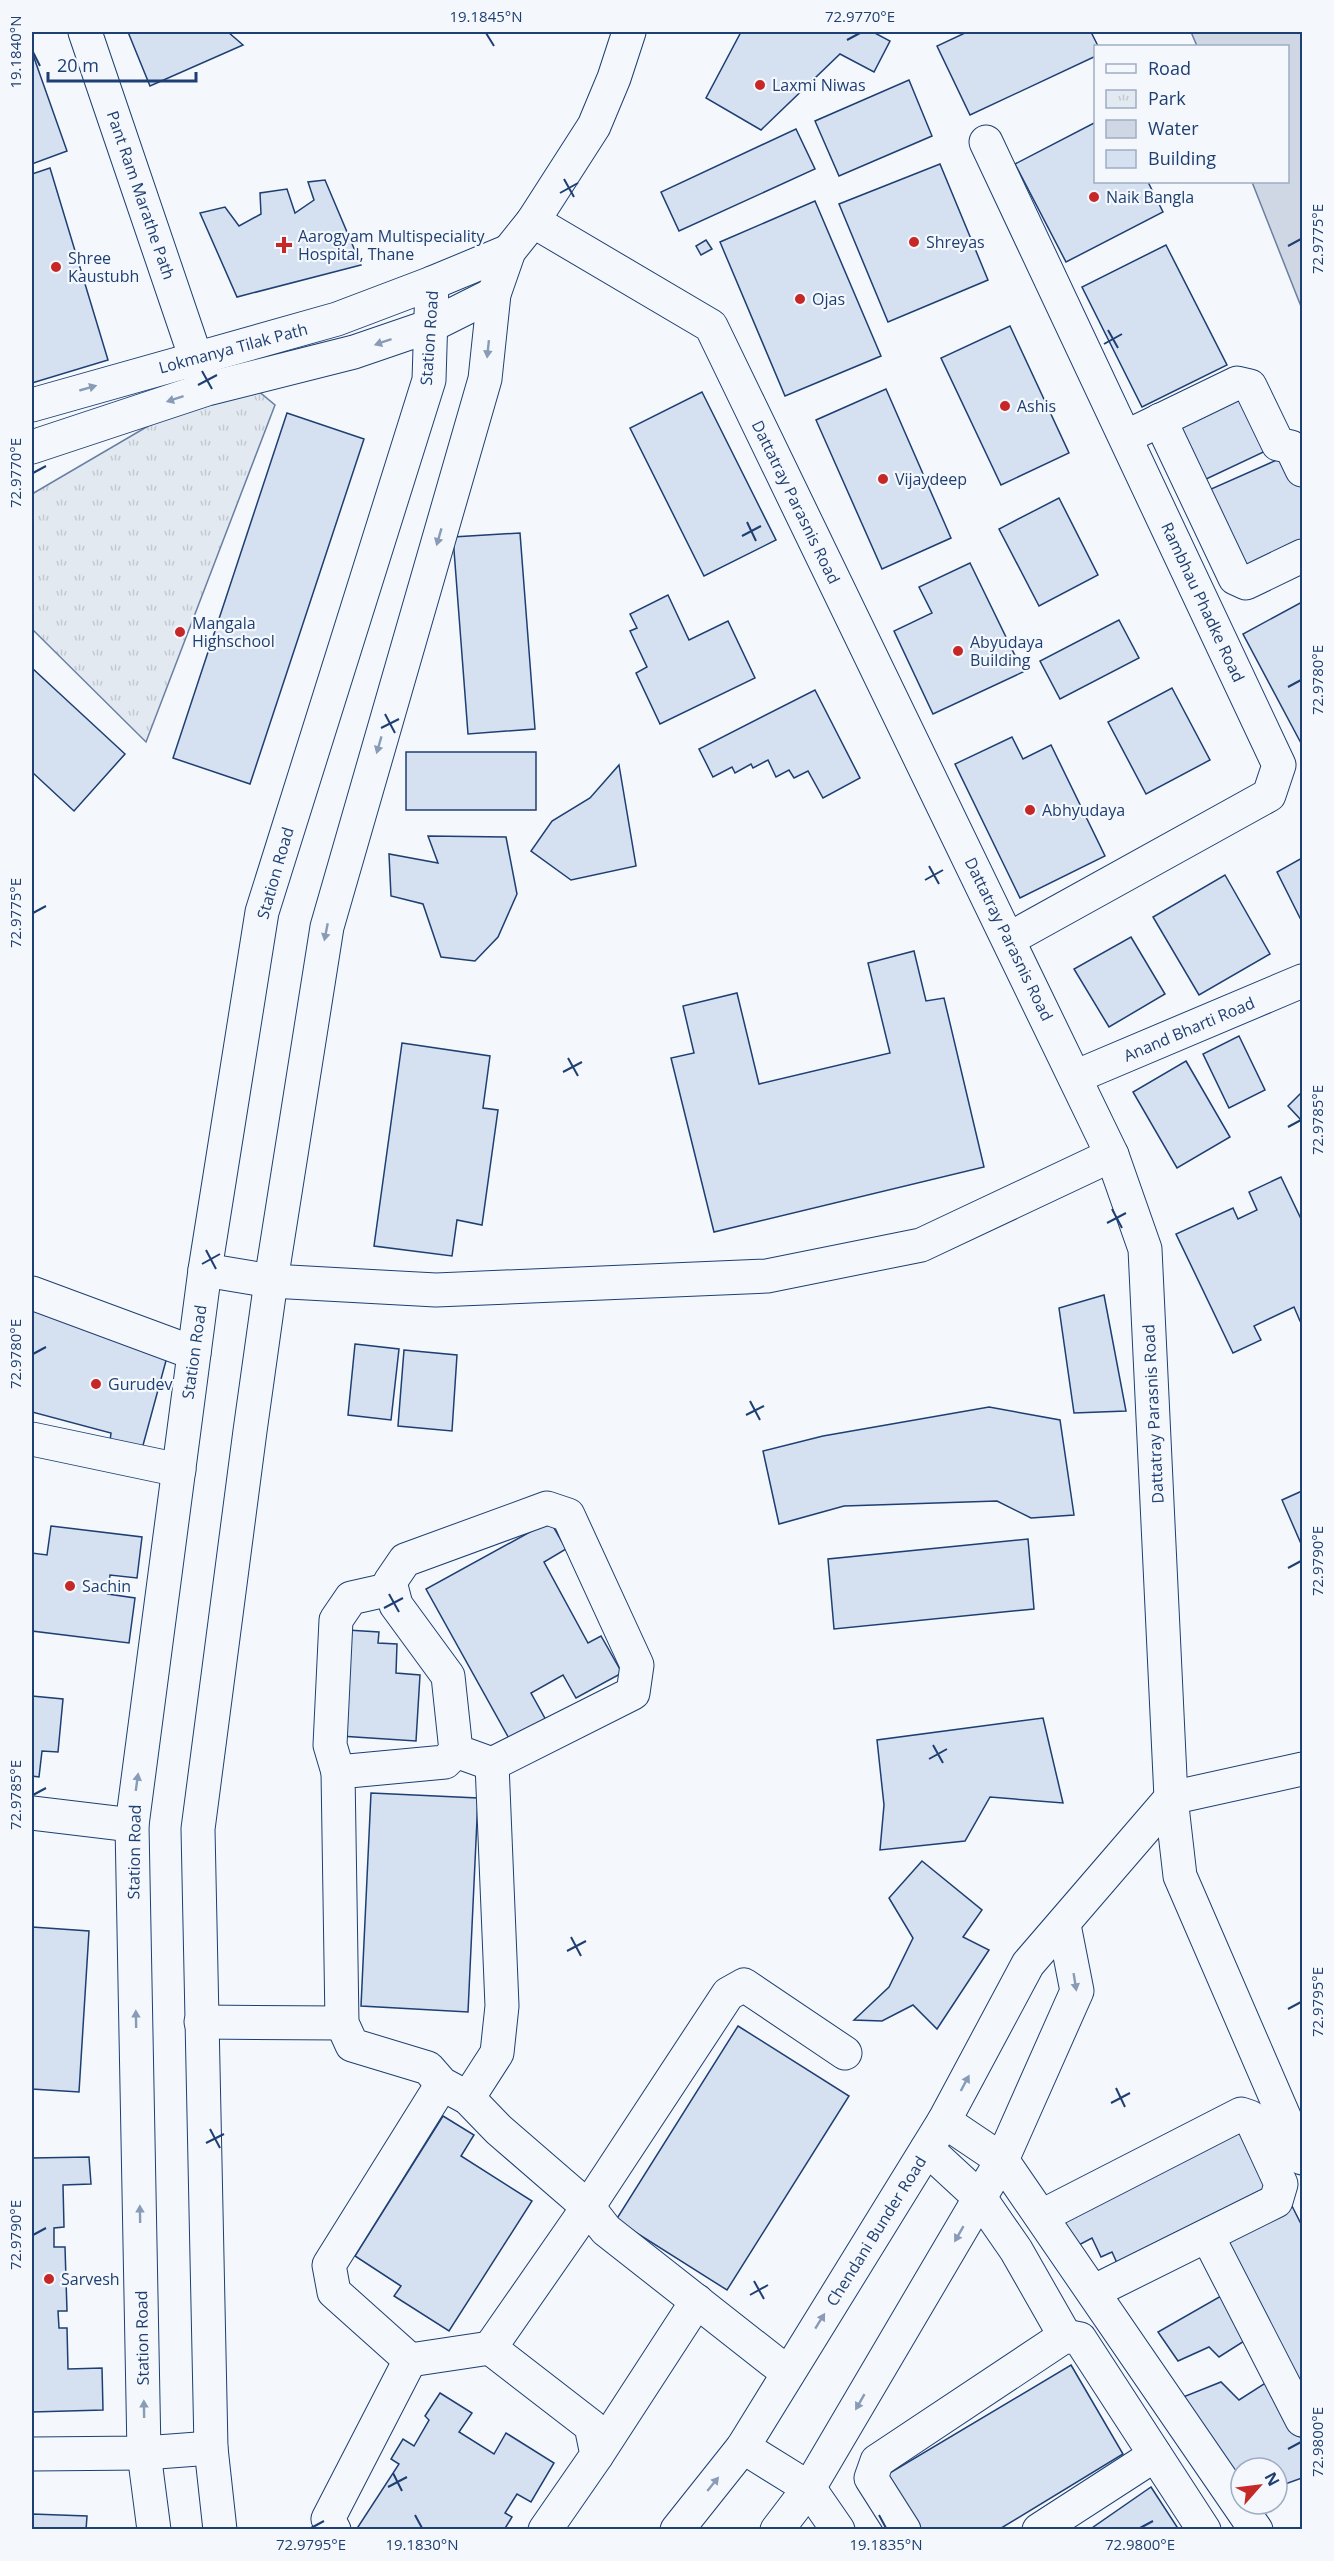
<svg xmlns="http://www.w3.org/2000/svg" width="1334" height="2561" viewBox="0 0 1334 2561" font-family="'Open Sans',sans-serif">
<defs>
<pattern id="park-tufts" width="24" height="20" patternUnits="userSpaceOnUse" patternTransform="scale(1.5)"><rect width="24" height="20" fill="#e3e9f0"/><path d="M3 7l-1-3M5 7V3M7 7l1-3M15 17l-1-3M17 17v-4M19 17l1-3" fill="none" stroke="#c2c9d1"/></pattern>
</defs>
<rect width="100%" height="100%" fill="#f4f7fb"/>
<!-- park -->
<polygon fill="url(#park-tufts)" stroke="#687fa3" stroke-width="1.5" points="245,380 275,405 146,742 32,629 32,494 208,391"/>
<!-- water -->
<polygon fill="#cfd7e4" stroke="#687fa3" stroke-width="1.5" points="1191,32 1302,32 1302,309 1252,182 1288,182 1288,46 1197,46"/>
<!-- building -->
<g fill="#d5e0f0" stroke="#1d3f73" stroke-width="1.5">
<polygon points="128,32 228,32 243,45 150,86"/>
<polygon points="741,32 873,32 890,41 874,72 840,54 761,130 706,98"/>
<polygon points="967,32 1091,32 1098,46 1096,46 1096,56 970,115 937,46"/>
<polygon points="32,52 67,151 32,164"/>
<polygon points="909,80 932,136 839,176 815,121"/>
<polygon points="1096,122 1096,182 1148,182 1163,212 1066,262 1015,164"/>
<polygon points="796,129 815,169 679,231 661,192"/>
<polygon points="940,164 988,280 888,322 839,204"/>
<polygon points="50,168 108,360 32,383 32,174"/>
<polygon points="325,180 361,265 237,297 200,213 225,207 239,226 261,214 260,193 287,189 295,213 314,200 308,182"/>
<polygon points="815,201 881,356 785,396 720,242"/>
<polygon points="706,240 712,249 701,255 696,246"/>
<polygon points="1166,245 1227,365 1142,407 1082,287"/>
<polygon points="1010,326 1069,453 1001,485 941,358"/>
<polygon points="886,389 951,538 882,569 816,420"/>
<polygon points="702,392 776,540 704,576 630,428"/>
<polygon points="1242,392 1270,449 1202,481 1173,423"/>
<polygon points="287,413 364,439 250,784 173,758"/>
<polygon points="1288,455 1302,485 1302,548 1242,577 1202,493"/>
<polygon points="1059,498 1098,575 1039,606 999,529"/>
<polygon points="520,533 535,729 468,734 453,537"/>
<polygon points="970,563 1023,672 933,714 894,631 932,613 919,587"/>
<polygon points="668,595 689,640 728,621 755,678 660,724 636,673 647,667 630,631 637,628 630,614"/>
<polygon points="1302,602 1302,745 1243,634"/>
<polygon points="1119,620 1139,658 1060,699 1040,661"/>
<polygon points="32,668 125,754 74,811 32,772"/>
<polygon points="1172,688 1210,760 1146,794 1108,722"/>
<polygon points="815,690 860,778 823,798 808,771 794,778 789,770 776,777 768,760 753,768 751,764 735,773 732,767 713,777 699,749"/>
<polygon points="1012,737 1023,759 1051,745 1105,856 1020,898 955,764"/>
<rect x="406" y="752" width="130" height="58"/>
<polygon points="619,765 636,866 571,880 531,851 552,821 590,798"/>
<polygon points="428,836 506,837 517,894 498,937 475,961 441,957 423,904 391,896 389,854 438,863"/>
<polygon points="1302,858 1302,922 1277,872"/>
<polygon points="1225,875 1270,954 1199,995 1153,917"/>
<polygon points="1131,937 1165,994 1109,1027 1074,969"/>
<polygon points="914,951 926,1001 944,998 984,1167 714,1232 671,1058 694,1053 683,1006 737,993 759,1084 890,1053 868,963"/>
<polygon points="1239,1036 1265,1090 1229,1108 1203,1054"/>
<polygon points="402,1043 490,1056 483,1108 498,1110 482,1225 457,1220 452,1256 374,1246"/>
<polygon points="1186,1061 1230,1137 1177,1168 1133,1092"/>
<polygon points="1302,1092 1302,1121 1288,1106"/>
<polygon points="1281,1177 1302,1221 1302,1320 1300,1321 1294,1307 1254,1326 1261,1340 1233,1353 1176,1234 1233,1208 1238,1219 1257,1210 1249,1192"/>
<polygon points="1104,1295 1126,1411 1074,1413 1059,1308"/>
<polygon points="32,1305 167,1357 139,1460 109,1449 111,1433 32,1412"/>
<polygon points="355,1344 399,1349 391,1420 348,1415"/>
<polygon points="404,1350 457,1355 452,1431 398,1426"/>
<polygon points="989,1407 1060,1420 1074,1515 1031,1518 997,1501 844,1506 779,1524 763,1451 823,1436"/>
<polygon points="1302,1491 1302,1546 1282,1500"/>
<polygon points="550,1521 566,1549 544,1562 588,1643 601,1636 622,1673 576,1698 563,1675 531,1693 547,1722 511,1742 426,1589"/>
<polygon points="51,1526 142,1537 137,1578 110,1575 108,1594 135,1598 129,1643 32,1631 32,1553 47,1555"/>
<polygon points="1028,1539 1034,1609 834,1629 828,1559"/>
<polygon points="347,1630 379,1632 378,1643 397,1644 396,1673 420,1675 416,1741 340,1736"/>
<polygon points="32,1696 63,1699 58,1752 42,1751 39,1777 32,1776"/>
<polygon points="1043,1718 1063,1803 990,1797 965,1841 880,1850 884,1805 877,1740"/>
<polygon points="371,1793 478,1798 468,2012 361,2006"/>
<polygon points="922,1861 982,1910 963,1937 989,1950 937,2029 913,2005 882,2021 854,2020 889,1987 913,1938 889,1898"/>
<polygon points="32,1927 89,1931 79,2092 32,2089"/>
<polygon points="738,2026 849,2096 727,2290 616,2220"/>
<polygon points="443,2116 474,2135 461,2156 532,2201 449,2331 394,2296 401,2286 355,2256"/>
<polygon points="1243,2124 1274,2191 1117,2263 1112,2252 1101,2257 1092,2238 1075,2247 1061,2215"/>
<polygon points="89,2157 91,2184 63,2185 64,2227 54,2228 54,2247 65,2247 67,2311 58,2311 59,2328 67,2328 68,2369 102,2368 103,2410 32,2412 32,2158"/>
<polygon points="1292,2206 1302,2226 1302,2393 1224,2237"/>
<polygon points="1221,2296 1249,2338 1219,2357 1209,2347 1178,2361 1158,2332"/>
<polygon points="1071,2365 1123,2454 998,2530 913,2530 883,2477"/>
<polygon points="1275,2377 1302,2441 1302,2478 1277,2487 1277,2468 1241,2468 1241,2484 1178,2399 1221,2382 1239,2400"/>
<polygon points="440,2393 472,2413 459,2432 494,2454 506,2433 554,2463 531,2502 517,2494 505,2513 512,2517 504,2530 356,2530 399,2464 391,2459 403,2439 414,2446 429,2420 425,2416"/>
<polygon points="1151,2487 1179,2530 1089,2530"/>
<polygon points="32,2514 87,2516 86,2530 32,2530"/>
</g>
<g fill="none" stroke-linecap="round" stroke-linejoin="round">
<!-- minor casing -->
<g stroke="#1d3f73" stroke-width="35">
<g id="minor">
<polyline points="85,32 205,385"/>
<polyline points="986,142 1279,765 1269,795 1009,939"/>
<polyline points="533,221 711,326 1112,1155 1145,1249 1171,1798 1180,1876 1302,2158"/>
<polyline points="1160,420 1235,578 1246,583 1302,556"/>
<polyline points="1140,430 1237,383 1250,386 1278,444 1291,447 1302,470"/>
<polyline points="1075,1077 1302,981"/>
<polyline points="205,1270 271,1281 436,1290 767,1276 921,1245 1112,1155"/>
<polyline points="32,1293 194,1353"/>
<polyline points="32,1439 179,1470"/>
<polyline points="456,1751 492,1764 633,1693 637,1665 568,1515 547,1508 405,1560 390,1582 396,1605 448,1676 456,1751 445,1762 338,1772 342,2023 352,2045 428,2068 442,2084 468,2098 499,2130 588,2207 606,2230 788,2373"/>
<polyline points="338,1772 330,1745 336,1620 351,1598 391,1589"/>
<polyline points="32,1813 132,1825"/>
<polyline points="201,2022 342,2023"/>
<polyline points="468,2098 497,2053 502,2006 492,1764"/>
<polyline points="944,2121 1002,2160 1256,2530"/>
<polyline points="927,2149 980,2198 1016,2250 1065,2336"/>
<polyline points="1042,2216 1241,2114 1250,2117 1281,2184 1276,2201 1095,2291"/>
<polyline points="1208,2237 1302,2420"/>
<polyline points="410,2360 490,2348"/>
<polyline points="743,2447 809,2488 838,2530"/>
<polyline points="32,2454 144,2453 211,2448"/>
<polyline points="597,2455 697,2301"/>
<polyline points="334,2530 328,2519 410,2360 334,2292 329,2265 442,2084"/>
<polyline points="545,2530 597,2455 591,2426 490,2348 588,2207 728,1994 744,1985 845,2053"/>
<polyline points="904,2530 871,2478 877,2461 1065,2336 1080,2339 1204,2530"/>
<polyline points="1039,2530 1155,2455"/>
</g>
</g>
<!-- tertiary casing -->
<g stroke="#1d3f73" stroke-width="35">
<g id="tertiary">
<polyline points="32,405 337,319 432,283"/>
<polyline points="32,447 207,389 354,352 430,326 494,294"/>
</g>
</g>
<!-- secondary casing -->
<g stroke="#1d3f73" stroke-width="35">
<g id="secondary">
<polyline points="154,2530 144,2453 132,1825 205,1270 262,912 429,380 432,283 509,251"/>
<polyline points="220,2530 211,2448 198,1829 250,1431 271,1281 327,927 485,379 494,294 509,251 533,221 594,126 614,78 629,32"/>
<polyline points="677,2530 743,2447 944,2121 1028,1964 1171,1798 1302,1769"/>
<polyline points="777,2530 809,2488 1002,2160 1077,1991 1064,1925"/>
</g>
</g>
<!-- minor -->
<use href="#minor" stroke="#f4f7fb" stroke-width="33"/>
<!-- tertiary -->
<use href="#tertiary" stroke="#f4f7fb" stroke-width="33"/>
<!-- secondary -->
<use href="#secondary" stroke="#f4f7fb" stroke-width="33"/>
</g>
<!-- one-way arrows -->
<defs><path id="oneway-solid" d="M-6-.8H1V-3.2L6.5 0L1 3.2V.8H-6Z" transform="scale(1.5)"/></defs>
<g fill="#889bb7">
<use href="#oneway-solid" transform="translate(383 342) rotate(161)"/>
<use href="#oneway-solid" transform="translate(488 349) rotate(96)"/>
<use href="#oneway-solid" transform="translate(88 388) rotate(-16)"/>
<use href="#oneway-solid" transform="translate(175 399) rotate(162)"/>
<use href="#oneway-solid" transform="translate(439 537) rotate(106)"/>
<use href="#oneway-solid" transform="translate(379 745) rotate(106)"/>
<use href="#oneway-solid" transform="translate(326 932) rotate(101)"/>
<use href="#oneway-solid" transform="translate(137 1782) rotate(-82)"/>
<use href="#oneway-solid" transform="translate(1075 1982) rotate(81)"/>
<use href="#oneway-solid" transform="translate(136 2019) rotate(-91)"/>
<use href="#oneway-solid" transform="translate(965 2083) rotate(-62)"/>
<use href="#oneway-solid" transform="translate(140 2214) rotate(-91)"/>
<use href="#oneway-solid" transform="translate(959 2234) rotate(120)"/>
<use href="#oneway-solid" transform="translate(820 2321) rotate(-58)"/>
<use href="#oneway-solid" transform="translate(860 2402) rotate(120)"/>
<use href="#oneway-solid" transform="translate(144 2409) rotate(-91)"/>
<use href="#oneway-solid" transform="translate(713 2484) rotate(-51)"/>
</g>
<!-- ticks -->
<path fill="none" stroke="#1d3f73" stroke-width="2" d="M486,33L494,46M847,40L860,33M33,52L40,66M564,179L574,197M560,193L578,183M1288,246L1301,239M1108,330L1118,348M1104,344L1122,334M202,371L212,389M198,385L217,375M33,473L46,466M747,522L756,541M742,536L761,526M1288,687L1301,680M385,714L395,733M381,728L399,719M929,866L939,884M925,880L943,870M33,913L46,906M568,1058L578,1076M563,1072L582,1062M1288,1127L1301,1120M1112,1209L1122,1228M1107,1223L1126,1213M206,1250L216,1269M202,1264L220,1254M33,1354L46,1347M750,1401L760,1420M746,1415L764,1406M1288,1568L1301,1561M389,1594L399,1612M384,1608L403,1598M933,1745L943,1763M929,1759L947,1749M33,1795L46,1788M571,1937L581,1956M567,1951L586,1941M1288,2009L1301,2002M1116,2088L1125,2107M1111,2103L1130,2093M210,2129L220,2148M206,2143L224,2134M33,2235L46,2228M754,2281L764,2299M750,2295L768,2285M1288,2449L1301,2442M393,2473L402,2491M388,2487L407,2477M415,2515L422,2528M879,2515L886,2528M311,2528L324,2521M1140,2528L1153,2521"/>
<!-- markers -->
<g fill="#c62828" stroke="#f4f7fb" stroke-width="2">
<circle cx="760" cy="85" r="6"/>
<circle cx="1094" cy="197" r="6"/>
<circle cx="914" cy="242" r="6"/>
<path d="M281 236h6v6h6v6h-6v6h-6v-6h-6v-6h6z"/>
<circle cx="56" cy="267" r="6"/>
<circle cx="800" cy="299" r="6"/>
<circle cx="1005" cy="406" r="6"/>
<circle cx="883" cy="479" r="6"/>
<circle cx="180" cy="632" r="6"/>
<circle cx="958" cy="651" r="6"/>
<circle cx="1030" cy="810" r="6"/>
<circle cx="96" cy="1384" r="6"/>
<circle cx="70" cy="1586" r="6"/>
<circle cx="49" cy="2279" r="6"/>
</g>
<g text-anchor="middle" stroke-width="4.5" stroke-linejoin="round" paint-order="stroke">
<!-- poi labels -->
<g font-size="16" fill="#1d3f73" stroke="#f4f7fb" text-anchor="start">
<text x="772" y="91">Laxmi Niwas</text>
<text x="1106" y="203">Naik Bangla</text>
<text x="298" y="242">Aarogyam Multispeciality<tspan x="298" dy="18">Hospital, Thane</tspan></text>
<text x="926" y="248">Shreyas</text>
<text x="68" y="264">Shree<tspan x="68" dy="18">Kaustubh</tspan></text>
<text x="812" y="305">Ojas</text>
<text x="1017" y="412">Ashis</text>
<text x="895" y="485">Vijaydeep</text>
<text x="192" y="629">Mangala<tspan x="192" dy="18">Highschool</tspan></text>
<text x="970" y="648">Abyudaya<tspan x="970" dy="18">Building</tspan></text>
<text x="1042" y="816">Abhyudaya</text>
<text x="108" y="1390">Gurudev</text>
<text x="82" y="1592">Sachin</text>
<text x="61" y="2285">Sarvesh</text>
</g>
<!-- street labels -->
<g font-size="16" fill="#1d3f73" stroke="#f4f7fb">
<text transform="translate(141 195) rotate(71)" y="6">Pant Ram Marathe Path</text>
<text transform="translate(429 338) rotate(-86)" y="6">Station Road</text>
<text transform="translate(233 348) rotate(-15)" y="6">Lokmanya Tilak Path</text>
<text transform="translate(796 502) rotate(64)" y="6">Dattatray Parasnis Road</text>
<text transform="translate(1203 602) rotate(65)" y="6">Rambhau Phadke Road</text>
<text transform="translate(275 873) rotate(-74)" y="6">Station Road</text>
<text transform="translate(1009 939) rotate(64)" y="6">Dattatray Parasnis Road</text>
<text transform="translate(1189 1029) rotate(-23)" y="6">Anand Bharti Road</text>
<text transform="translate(194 1352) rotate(-82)" y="6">Station Road</text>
<text transform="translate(1153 1414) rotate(-93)" y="6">Dattatray Parasnis Road</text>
<text transform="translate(134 1852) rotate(-89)" y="6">Station Road</text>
<text transform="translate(876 2231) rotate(-58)" y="6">Chendani Bunder Road</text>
<text transform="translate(142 2338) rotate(-91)" y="6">Station Road</text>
</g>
</g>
<!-- border -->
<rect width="1334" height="2561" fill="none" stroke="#f4f7fb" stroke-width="66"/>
<!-- legend -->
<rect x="1094" y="45" width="195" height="138" fill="#f4f7fb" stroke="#9eadc5" stroke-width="1.5"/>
<rect x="1106" y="64" width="30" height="9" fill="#f4f7fb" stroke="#9eadc5" stroke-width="1.5"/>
<text x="1148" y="75" font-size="18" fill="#1d3f73">Road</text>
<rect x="1106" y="90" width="30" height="18" fill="url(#park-tufts)" stroke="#9eadc5" stroke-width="1.5"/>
<text x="1148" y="105" font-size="18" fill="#1d3f73">Park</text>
<rect x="1106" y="120" width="30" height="18" fill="#cfd7e4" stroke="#9eadc5" stroke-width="1.5"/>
<text x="1148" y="135" font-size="18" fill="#1d3f73">Water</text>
<rect x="1106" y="150" width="30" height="18" fill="#d5e0f0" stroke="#9eadc5" stroke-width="1.5"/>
<text x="1148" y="165" font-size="18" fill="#1d3f73">Building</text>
<!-- north arrow -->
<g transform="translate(1259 2486) rotate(62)"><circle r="28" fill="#f4f7fb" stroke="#9eadc5" stroke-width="1.5"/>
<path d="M0-4.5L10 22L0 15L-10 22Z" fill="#c62828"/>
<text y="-9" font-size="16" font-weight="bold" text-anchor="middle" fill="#1d3f73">N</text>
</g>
<!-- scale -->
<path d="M48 72v9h148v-9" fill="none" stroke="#1d3f73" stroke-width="3"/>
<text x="57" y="72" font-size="18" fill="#1d3f73" stroke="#f4f7fb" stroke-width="4.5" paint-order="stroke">20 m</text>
<rect x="33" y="33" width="1268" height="2495" fill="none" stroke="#1d3f73" stroke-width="2"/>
<g font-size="15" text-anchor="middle" fill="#1d3f73">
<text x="486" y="22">19.1845°N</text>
<text x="860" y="22">72.9770°E</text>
<text transform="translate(16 52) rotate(-90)" y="5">19.1840°N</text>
<text transform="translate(1318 239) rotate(-90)" y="5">72.9775°E</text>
<text transform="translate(16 473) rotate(-90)" y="5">72.9770°E</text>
<text transform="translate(1318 680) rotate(-90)" y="5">72.9780°E</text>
<text transform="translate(16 913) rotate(-90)" y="5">72.9775°E</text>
<text transform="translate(1318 1120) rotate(-90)" y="5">72.9785°E</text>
<text transform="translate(16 1354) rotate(-90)" y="5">72.9780°E</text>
<text transform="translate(1318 1561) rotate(-90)" y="5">72.9790°E</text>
<text transform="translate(16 1795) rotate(-90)" y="5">72.9785°E</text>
<text transform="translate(1318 2002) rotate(-90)" y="5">72.9795°E</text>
<text transform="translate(16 2235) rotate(-90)" y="5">72.9790°E</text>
<text transform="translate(1318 2442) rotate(-90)" y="5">72.9800°E</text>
<text x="311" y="2550">72.9795°E</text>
<text x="422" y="2550">19.1830°N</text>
<text x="886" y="2550">19.1835°N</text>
<text x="1140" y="2550">72.9800°E</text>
</g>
</svg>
